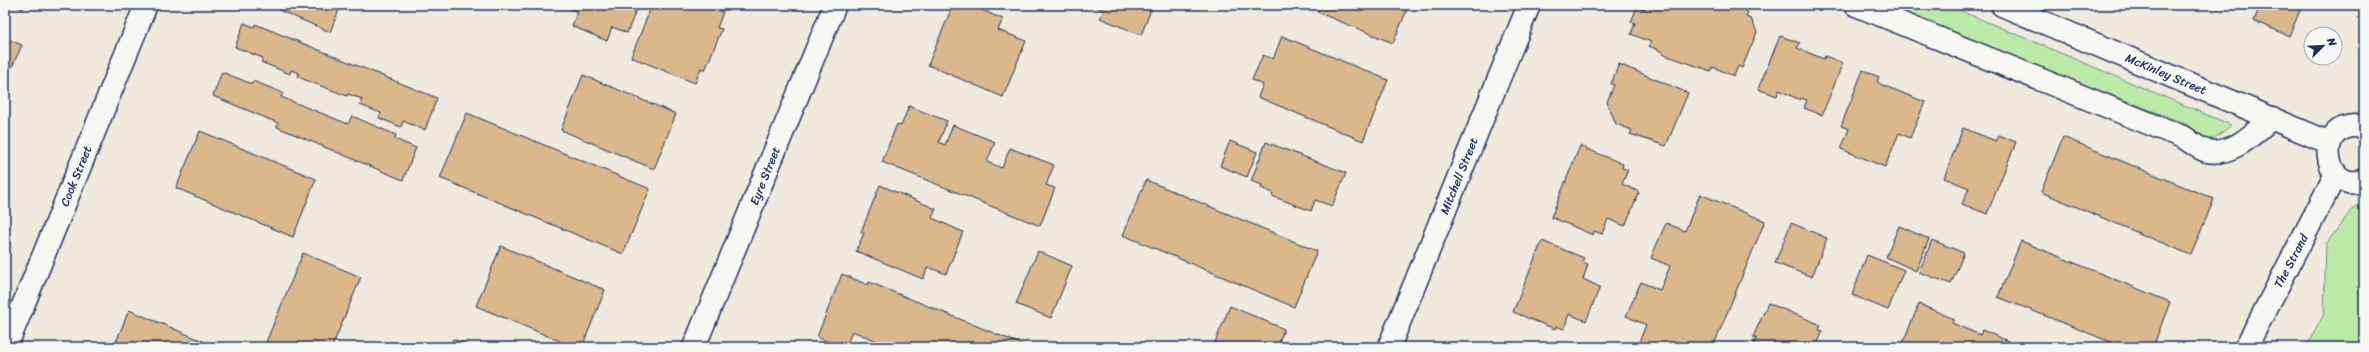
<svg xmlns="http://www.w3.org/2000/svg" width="2369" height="352" viewBox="0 0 2369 352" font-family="Sriracha,sans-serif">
<rect width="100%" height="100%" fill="#f0eade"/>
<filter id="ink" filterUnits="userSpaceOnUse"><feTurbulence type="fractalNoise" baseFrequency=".025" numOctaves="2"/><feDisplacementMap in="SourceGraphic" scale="8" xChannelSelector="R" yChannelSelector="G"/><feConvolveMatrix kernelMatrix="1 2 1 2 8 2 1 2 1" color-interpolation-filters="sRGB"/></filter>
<g filter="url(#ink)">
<!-- green -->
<g fill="#bbe9a7" stroke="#6b8c82">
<path d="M1879,5H1947L2231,125C2210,145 2206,143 2186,124Z"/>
<polygon points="2364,202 2364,347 2306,347 2324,314 2326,244 2350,212"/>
</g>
<!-- building -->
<g fill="#dab88c" stroke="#1b2f5e">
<polygon points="13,5 25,5 23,9"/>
<polygon points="267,5 341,5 330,32"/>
<polygon points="562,5 638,5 627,33 612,27 607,41 572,26 577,12"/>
<polygon points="652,5 705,5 723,12 717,28 722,29 705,70 701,68 695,83 631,57"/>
<polygon points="953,5 970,5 1003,19 998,30 1026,41 1003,97 928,65"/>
<polygon points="1091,5 1153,5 1141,35 1100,18 1104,10"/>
<polygon points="1320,5 1409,5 1393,43 1317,12"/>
<polygon points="1638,5 1731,5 1748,12 1746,17 1751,19 1757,32 1742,68 1738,66 1734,76 1713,67 1711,71 1662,54 1663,52 1649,46 1651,42 1631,34 1635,23 1631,22"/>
<polygon points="2260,5 2312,5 2310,9 2302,6 2289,36 2254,21"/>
<polygon points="244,23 254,27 255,24 437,98 425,130 403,121 401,127 379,118 381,113 360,105 362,99 348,94 347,96 298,77 299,73 291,70 290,74 261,62 263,58 235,47"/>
<polygon points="1282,36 1388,80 1363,141 1258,97 1263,85 1252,80 1263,55 1273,59"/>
<polygon points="1780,36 1800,43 1797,48 1824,59 1825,56 1843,63 1822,115 1804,108 1807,100 1801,98 1800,100 1779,90 1777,96 1758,89"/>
<polygon points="5,38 22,45 12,67 5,64"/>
<polygon points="1619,64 1688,93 1666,146 1630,134 1632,130 1616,124 1607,102 1614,85 1611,84"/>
<polygon points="1863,70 1879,77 1877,81 1880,84 1925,102 1910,138 1899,133 1885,167 1841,149 1849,129 1841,126"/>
<polygon points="222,72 252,84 253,81 283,93 281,97 348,124 352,116 396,135 395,139 416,148 403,180 277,127 278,123 213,96"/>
<polygon points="583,75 676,114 654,169 561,130"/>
<polygon points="909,106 947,121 939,142 945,145 953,125 995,142 987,162 1002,168 1010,148 1054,165 1046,185 1055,188 1040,226 882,162 897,124 901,126"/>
<polygon points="467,113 650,189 623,254 440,178"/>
<polygon points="1963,128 1996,141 1999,135 2016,142 1987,214 1962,204 1969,188 1944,178"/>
<polygon points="200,131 316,179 293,237 176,188"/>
<polygon points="2063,137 2214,199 2191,255 2041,192"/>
<polygon points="1230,141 1257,152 1247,177 1220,166"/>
<polygon points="1266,142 1346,173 1332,206 1315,200 1311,211 1272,196 1273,193 1261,188 1262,185 1251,181"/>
<polygon points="1580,146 1623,164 1622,168 1628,170 1622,184 1639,192 1625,226 1608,219 1602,234 1594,231 1593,235 1551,217"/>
<polygon points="1146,180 1317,251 1294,307 1123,235"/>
<polygon points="880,185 936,209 932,218 963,232 946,274 928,267 923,279 856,251 864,233 861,232"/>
<polygon points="1700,194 1765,221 1713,347 1637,347 1646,325 1626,316 1641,282 1660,290 1670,266 1651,258 1666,223 1685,231"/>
<polygon points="1791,223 1827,238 1812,277 1775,263"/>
<polygon points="1899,226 1929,239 1916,271 1886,257"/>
<polygon points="1932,240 1964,253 1951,284 1919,272"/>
<polygon points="1542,241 1584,258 1582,262 1588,264 1583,279 1600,287 1586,321 1569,314 1564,329 1556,326 1555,329 1513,312"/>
<polygon points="2021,241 2170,302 2153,347 2123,347 1998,297"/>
<polygon points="501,246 605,290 582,347 574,347 476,306"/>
<polygon points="1038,251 1072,266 1051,318 1016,304"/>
<polygon points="303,253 361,277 332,347 264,347"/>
<polygon points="1867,255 1904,270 1888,310 1852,295"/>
<polygon points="842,274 868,285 869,282 1028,347 892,347 852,331 846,347 842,347 817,337"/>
<polygon points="1768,303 1821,325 1819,330 1823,331 1816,347 1753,347 1756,338 1753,337"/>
<polygon points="1919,304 1954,319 1952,323 1980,335 1982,330 2015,344 2014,347 1901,347"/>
<polygon points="1230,306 1284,329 1277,347 1213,347"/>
<polygon points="129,310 217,347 114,347"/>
<polygon points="453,339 474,347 450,347"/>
</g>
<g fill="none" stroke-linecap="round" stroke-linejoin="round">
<!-- minor casing -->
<g stroke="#1b2f5e" stroke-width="25">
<g id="minor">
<path d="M1856,5L2185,138C2191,142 2200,150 2207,151C2233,156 2254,133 2272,118"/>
<polyline points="2002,5 2330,143"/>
<path d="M2364,127C2310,117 2324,197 2364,180"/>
<polyline points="6,347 146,5"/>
<polyline points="694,347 835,5"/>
<polyline points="1389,347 1529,5"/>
<polyline points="2246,347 2336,174"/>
</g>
</g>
<!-- minor -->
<use href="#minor" stroke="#f6f6f2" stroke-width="22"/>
</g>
</g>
<g text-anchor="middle" stroke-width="4" stroke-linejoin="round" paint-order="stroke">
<!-- street labels -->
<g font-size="12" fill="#1b2f5e" stroke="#f6f6f2">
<text transform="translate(2166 74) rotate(23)" y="4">McKinley Street</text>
<text transform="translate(76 176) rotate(-68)" y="4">Cook Street</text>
<text transform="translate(765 176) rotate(-68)" y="4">Eyre Street</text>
<text transform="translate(1459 176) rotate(-68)" y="4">Mitchell Street</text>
<text transform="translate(2291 261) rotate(-62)" y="4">The Strand</text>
</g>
</g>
<!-- margin -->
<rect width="2369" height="352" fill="none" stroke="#f6f6f2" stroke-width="20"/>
<rect x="10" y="10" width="2349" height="332" fill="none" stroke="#1b2f5e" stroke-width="1.5" filter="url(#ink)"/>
<!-- north arrow -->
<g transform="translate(2323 46) rotate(66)"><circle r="19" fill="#f6f6f2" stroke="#9ea6b7"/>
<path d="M0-3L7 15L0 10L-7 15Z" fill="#1b2f5e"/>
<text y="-6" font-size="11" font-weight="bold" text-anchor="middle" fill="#1b2f5e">N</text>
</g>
</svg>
